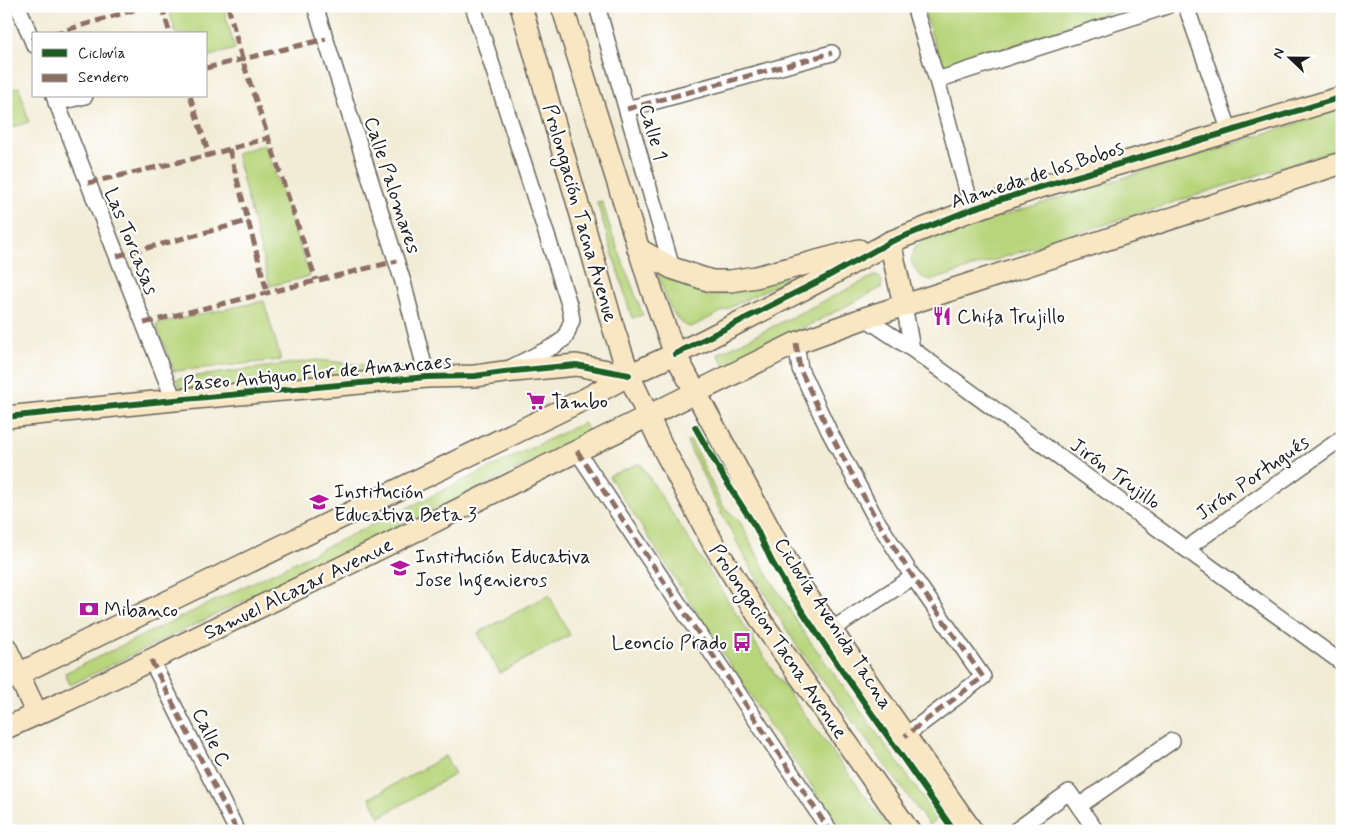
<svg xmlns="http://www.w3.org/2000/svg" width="1348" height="837" viewBox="0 0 1348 837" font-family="Mynerve,sans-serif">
<rect width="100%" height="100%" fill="#fff"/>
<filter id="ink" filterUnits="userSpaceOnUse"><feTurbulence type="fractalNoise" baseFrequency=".02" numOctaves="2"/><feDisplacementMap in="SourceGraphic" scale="10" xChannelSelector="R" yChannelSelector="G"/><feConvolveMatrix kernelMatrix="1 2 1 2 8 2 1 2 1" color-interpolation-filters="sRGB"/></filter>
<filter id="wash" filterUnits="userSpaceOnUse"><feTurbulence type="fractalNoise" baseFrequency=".0096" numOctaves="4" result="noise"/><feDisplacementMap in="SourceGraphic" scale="20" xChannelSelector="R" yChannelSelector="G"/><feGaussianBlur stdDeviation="1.12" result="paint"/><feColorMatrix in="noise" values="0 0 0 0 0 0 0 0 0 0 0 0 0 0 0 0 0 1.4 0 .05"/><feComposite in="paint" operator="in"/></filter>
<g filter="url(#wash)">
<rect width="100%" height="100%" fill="#f2ecd6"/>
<!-- green -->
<g fill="#b8d57b" stroke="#6a784c">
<polygon points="168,6 223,6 235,49 206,57 206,34 176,34"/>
<polygon points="922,6 1128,6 943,70"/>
<polygon points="19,87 29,122 6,129 6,91"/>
<path d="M1342,108V148L933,280C920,279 916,272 911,260L915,247L924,240L1280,129Z"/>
<polygon points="265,144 310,276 270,286 236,153"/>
<polygon points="602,201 611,231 643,315 632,318 597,202"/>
<path d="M662,274C669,277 675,281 683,284C724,300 745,293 783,277L787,279L691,327C671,323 666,294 659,278V275Z"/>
<polygon points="874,276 879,277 882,282 881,288 726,368 718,354"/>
<polygon points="264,301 281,360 174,371 156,324"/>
<polygon points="317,360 372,366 412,366 413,373 189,392 180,388 176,379"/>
<polygon points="583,423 591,434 70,685 65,673"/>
<polygon points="691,440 722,505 740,522 765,570 802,630 938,818 930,826 797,646 772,606 720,511 687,442"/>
<polygon points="640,463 777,677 891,831 843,831 772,729 609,476"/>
<polygon points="549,595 570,635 500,673 478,633"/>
<polygon points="445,756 455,774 380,817 370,798"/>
</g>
</g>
<g filter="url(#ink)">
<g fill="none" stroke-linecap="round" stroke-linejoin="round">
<!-- street casing -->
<g stroke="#67655d" stroke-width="18">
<g id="street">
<polyline points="18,6 34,45"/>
<polyline points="315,6 403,282 427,377"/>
<polyline points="473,6 569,304 572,320 565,338 554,346 510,368"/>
<polyline points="597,6 672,268"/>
<polyline points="914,6 937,80 972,209"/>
<polyline points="1186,6 1230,132"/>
<polyline points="937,80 1167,6"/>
<polyline points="54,96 174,400"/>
<polyline points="56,103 85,96"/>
<polyline points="627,109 832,53"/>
<polyline points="904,305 912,349"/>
<polyline points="865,318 912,349 1342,663"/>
<polyline points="796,343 800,369 829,431 876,519 911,574 983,677 905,736"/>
<polyline points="577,451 830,831"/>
<polyline points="1186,549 1342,438"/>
<polyline points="831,630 913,577"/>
<polyline points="151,660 237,831"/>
<polyline points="1079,806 1172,741"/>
<polyline points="1015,831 1069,792 1096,831"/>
</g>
</g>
<!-- secondary casing -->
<g stroke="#67655d" stroke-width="24">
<g id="secondary">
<polyline points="521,6 614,330 629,375 662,446 714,545 764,625 909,831"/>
<polyline points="562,6 652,291 675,354 800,586 972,831"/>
<polyline points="890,242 904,305"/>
<polyline points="638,249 672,268 711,281 730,281 756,277 859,250"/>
<polyline points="6,417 174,400 427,377 475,376 504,372 576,365 629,375"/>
<polyline points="6,648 37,714"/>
<polyline points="6,680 587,398 629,375 701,342 825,278 890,242 961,214 1037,188 1211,137 1342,97"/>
<polyline points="6,728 66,701 338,569 796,343 865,318 1342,163"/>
</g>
</g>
<!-- street -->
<use href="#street" stroke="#fff" stroke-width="15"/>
<!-- secondary -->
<use href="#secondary" stroke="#f9e7c3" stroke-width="21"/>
<!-- quiet -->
<g stroke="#8d6e63" stroke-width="5" stroke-dasharray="10 5" stroke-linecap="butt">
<polyline points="162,6 170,34"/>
<polyline points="228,6 242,59 316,280"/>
<polyline points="53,34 147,6"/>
<polyline points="32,40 34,39"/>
<polyline points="206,68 326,39"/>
<polyline points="190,96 209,155"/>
<polyline points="627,109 832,53"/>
<polyline points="229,149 267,292"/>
<polyline points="88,183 209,155 268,138"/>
<polyline points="117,256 248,221"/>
<polyline points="144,323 397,261"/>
<polyline points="796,343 800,369 829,431 876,519 911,574 983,677 905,736"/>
<polyline points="577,451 830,831"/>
<polyline points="151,660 237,831"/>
</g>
<!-- cycleway casing -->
<g stroke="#fff" stroke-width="9">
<g id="cycleway">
<polyline points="675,354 825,278 890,242 972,209 1037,188 1211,137 1342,97"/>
<polyline points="6,417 174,400 427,377 475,376 504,372 576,365 629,375"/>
<polyline points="695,427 724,478 756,528 771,560 790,593 842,671 954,831"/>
</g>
</g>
<!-- cycleway -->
<use href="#cycleway" stroke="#1b5e20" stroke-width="6"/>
</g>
</g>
<!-- icons -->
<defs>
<g id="restaurant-bare" transform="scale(1.5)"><path d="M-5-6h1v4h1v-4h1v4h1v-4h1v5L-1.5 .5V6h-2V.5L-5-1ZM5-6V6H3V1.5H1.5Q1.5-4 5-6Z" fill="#b5179e" stroke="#fff" stroke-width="2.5" paint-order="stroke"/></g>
<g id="supermarket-bare" transform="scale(1.5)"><path d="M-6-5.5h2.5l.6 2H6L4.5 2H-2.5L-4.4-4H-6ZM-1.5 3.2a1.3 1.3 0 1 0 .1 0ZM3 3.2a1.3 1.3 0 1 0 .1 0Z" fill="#b5179e" stroke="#fff" stroke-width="2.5" paint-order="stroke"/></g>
<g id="school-bare" transform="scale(1.5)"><path d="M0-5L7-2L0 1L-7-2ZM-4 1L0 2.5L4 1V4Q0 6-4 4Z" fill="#b5179e" stroke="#fff" stroke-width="2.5" paint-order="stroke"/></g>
<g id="bank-bare" transform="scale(1.5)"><path d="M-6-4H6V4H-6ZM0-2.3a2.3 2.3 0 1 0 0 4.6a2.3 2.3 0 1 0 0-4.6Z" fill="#b5179e" stroke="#fff" stroke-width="2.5" paint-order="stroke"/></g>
<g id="bus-bare" transform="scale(1.5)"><path d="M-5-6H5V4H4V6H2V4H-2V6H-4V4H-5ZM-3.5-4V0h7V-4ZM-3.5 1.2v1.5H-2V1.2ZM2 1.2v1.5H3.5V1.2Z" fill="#b5179e" stroke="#fff" stroke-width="2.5" paint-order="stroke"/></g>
</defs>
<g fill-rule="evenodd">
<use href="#restaurant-bare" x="942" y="316"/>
<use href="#supermarket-bare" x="536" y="401"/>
<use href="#school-bare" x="319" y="502"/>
<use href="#school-bare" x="400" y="568"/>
<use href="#bank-bare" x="89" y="609"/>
<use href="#bus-bare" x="742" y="642"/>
</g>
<g text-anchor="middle" stroke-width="4.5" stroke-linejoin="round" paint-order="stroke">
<!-- street labels -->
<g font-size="20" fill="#1c1c1c" stroke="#fff">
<text transform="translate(654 132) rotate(74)" y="7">Calle 1</text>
<text transform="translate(1037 174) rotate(-18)" y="7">Alameda de los Bobos</text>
<text transform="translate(393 185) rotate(72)" y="7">Calle Palomares</text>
<text transform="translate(581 213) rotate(74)" y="7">Prolongación Tacna Avenue</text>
<text transform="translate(132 241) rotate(68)" y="7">Las Torcasas</text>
<text transform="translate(317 372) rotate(-5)" y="7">Paseo Antiguo Flor de Amancaes</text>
<text transform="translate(1116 473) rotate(36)" y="7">Jirón Trujillo</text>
<text transform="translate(1252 477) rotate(-35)" y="7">Jirón Portugués</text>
<text transform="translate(298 588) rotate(-26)" y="7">Samuel Alcazar Avenue</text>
<text transform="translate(834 623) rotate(57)" y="7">Ciclovía Avenida Tacna</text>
<text transform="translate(779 641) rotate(56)" y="7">Prolongacion Tacna Avenue</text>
<text transform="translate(212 737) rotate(64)" y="7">Calle C</text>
</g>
<!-- poi labels -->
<g font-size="20" fill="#1c1c1c" stroke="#fff" text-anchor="start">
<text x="957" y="323">Chifa Trujillo</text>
<text x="551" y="408">Tambo</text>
<text x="334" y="498">Institución<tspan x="334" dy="23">Educativa Beta 3</tspan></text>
<text x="415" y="563">Institución Educativa<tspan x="415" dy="23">Jose Ingenieros</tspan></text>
<text x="104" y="616">Mibanco</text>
<text x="727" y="649" text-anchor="end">Leoncio Prado</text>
</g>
</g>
<!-- margin -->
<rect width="1348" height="837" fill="none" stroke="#fff" stroke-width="25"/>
<!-- legend -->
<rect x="32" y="32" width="175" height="65" fill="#ffffff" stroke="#a4a4a4"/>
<rect x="42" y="49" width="25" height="8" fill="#1b5e20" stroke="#a4a4a4"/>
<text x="78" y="58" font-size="15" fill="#1c1c1c">Ciclovía</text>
<rect x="42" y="74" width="25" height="8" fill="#8d6e63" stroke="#a4a4a4"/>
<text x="78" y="82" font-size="15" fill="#1c1c1c">Sendero</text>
<!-- north arrow -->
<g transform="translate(1290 58) rotate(292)" stroke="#ffffff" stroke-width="4" paint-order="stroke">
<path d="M0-4L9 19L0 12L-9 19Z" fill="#1c1c1c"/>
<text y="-8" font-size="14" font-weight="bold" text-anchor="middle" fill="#1c1c1c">N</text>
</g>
</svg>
